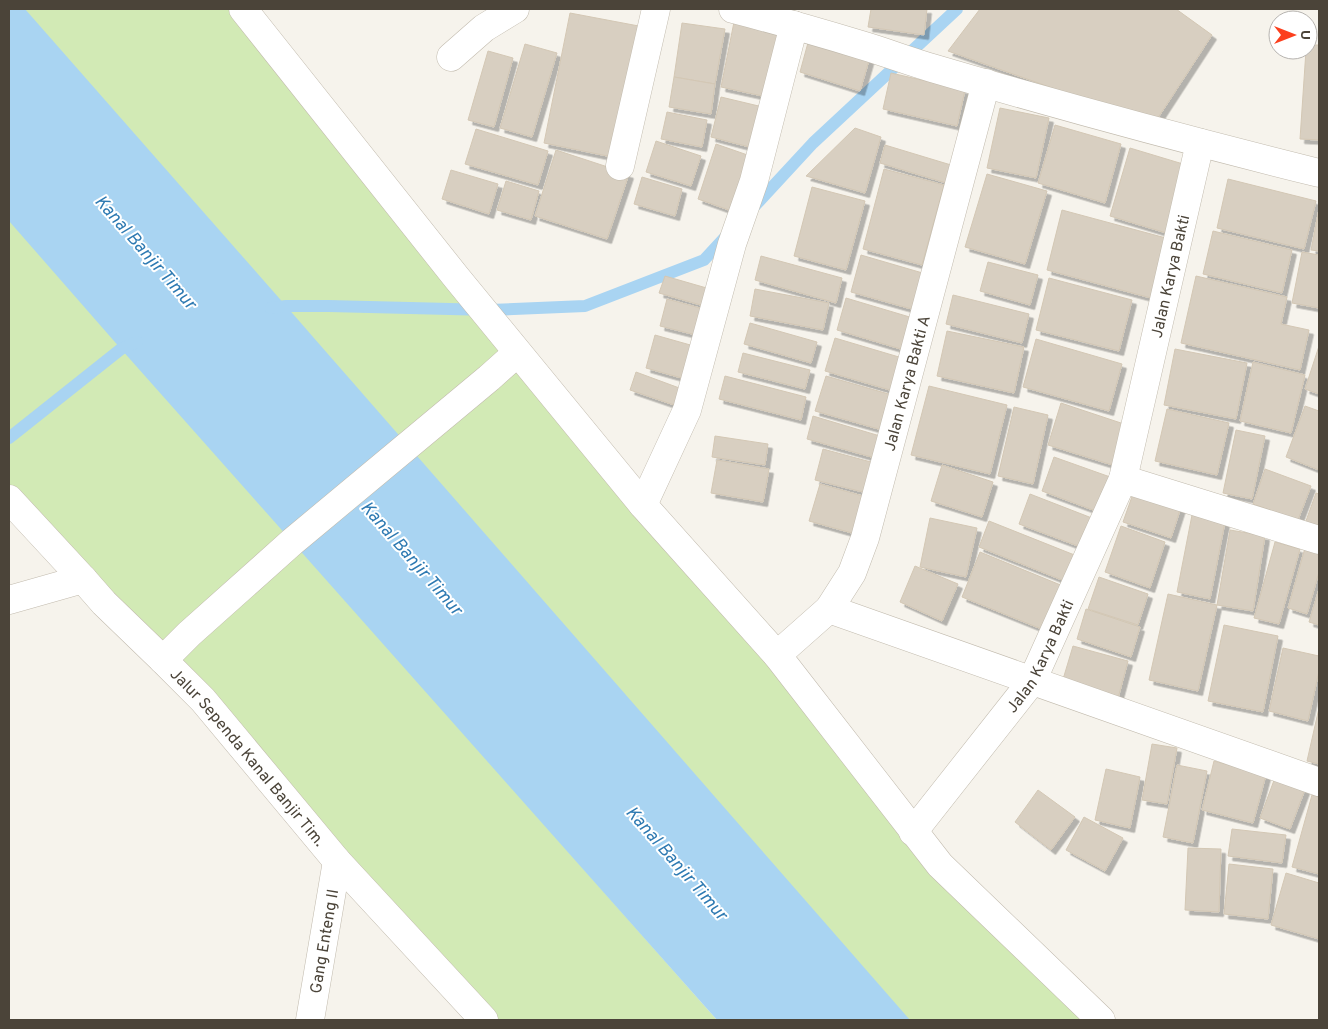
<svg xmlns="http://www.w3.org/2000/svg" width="1328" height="1029" viewBox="0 0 1328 1029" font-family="Overpass,sans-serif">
<defs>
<filter id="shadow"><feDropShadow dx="4.5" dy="4.5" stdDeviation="0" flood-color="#0004"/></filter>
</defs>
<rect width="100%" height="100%" fill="#f6f3ec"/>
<!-- green -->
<g fill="#d2eab5">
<polygon points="23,9 241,9 936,862 1101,1020 909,1020"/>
<polygon points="9,219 717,1020 484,1020 9,499"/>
</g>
<!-- water -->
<polygon fill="#a9d4f2" points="9,9 25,9 286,306 910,1020 717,1020 121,349 9,221"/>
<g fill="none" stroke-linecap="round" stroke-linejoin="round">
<!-- stream -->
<g stroke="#a9d4f2" stroke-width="12">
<polyline points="752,209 813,143 957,9"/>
<polyline points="271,308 286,306 329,306 490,310 585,306 704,260 728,234"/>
<polyline points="9,438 121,349 137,342"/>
</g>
</g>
<!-- building -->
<g fill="#d8cfc1" stroke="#d3c7b4" filter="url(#shadow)">
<polygon points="871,9 927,9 924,35 868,27"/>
<polygon points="980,9 1176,9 1212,35 1154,124 948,51"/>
<polygon points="570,13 644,27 617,158 544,143"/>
<polygon points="734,22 781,32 767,97 721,87"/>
<polygon points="682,23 725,29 715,84 674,77"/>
<polygon points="809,39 870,57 860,91 800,72"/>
<polygon points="525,44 557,53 532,137 500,128"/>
<polygon points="1308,45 1319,45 1319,140 1300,139 1306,50 1308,50"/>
<polygon points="488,51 513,58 494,127 468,120"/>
<polygon points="891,73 965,90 957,126 883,109"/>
<polygon points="674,77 715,84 711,114 669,107"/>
<polygon points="721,97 767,108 757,149 711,137"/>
<polygon points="1000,108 1049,118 1036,178 987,168"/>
<polygon points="667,112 707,120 702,147 661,139"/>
<polygon points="1055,125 1121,144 1105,203 1038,183"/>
<polygon points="855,128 881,137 865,193 806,176"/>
<polygon points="476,129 548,151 538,185 465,164"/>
<polygon points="656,141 701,156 691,186 646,172"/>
<polygon points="716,144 759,159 740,214 698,199"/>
<polygon points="885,145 961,168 956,186 880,163"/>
<polygon points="1130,148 1193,167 1173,235 1110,216"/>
<polygon points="556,150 629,174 607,239 535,216"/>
<polygon points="884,169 944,185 922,265 863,249"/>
<polygon points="451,170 498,184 489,214 442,199"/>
<polygon points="987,174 1047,191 1025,264 965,247"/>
<polygon points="642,177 682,189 675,216 634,204"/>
<polygon points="1228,179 1316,201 1304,249 1217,228"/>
<polygon points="506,181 539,191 531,220 497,210"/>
<polygon points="812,187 865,201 846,270 794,256"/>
<polygon points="1319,209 1319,251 1311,250"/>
<polygon points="1062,210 1177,241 1162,301 1047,270"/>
<polygon points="1213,231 1292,250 1282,293 1203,274"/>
<polygon points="1302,252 1319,255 1319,308 1292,303"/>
<polygon points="861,255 926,274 915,310 851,292"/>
<polygon points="761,256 842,278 836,303 755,280"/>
<polygon points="988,262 1038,275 1030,305 980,291"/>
<polygon points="665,276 717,291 711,308 659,293"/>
<polygon points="1196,276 1287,297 1281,324 1309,330 1300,370 1181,343"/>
<polygon points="1049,278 1132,300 1119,351 1036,330"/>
<polygon points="755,289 829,303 823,330 750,316"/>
<polygon points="953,295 1029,314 1022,343 946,324"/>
<polygon points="846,298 913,318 904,350 837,330"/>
<polygon points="667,299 711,311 704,337 660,326"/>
<polygon points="750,323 817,342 811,363 744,344"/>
<polygon points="947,331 1024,347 1014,393 937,376"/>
<polygon points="655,335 701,348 692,381 646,368"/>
<polygon points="835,338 909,360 900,393 825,371"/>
<polygon points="1036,339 1122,364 1109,411 1023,387"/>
<polygon points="1319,346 1319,394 1305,389"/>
<polygon points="1175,349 1247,363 1236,419 1164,405"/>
<polygon points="743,353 810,370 805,389 738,372"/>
<polygon points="1253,362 1305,375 1291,433 1240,421"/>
<polygon points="636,372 682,389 677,406 630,390"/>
<polygon points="725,376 806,397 801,420 719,399"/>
<polygon points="826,376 892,395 882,430 815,411"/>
<polygon points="929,386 1007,405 990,474 911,455"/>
<polygon points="1061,403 1133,427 1122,468 1048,445"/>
<polygon points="1305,406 1319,411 1319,470 1286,457"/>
<polygon points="1014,407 1048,415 1033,484 998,476"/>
<polygon points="1167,409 1229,423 1217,475 1155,461"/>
<polygon points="813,416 880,436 875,458 807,439"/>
<polygon points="1236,430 1265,436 1252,499 1223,493"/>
<polygon points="715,436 768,444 765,465 712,457"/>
<polygon points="823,449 882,465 875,495 815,480"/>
<polygon points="1054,457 1113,478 1101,513 1042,491"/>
<polygon points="717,460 769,469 763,502 711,493"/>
<polygon points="942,465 993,482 982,517 931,501"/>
<polygon points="1265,469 1311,486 1298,520 1253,504"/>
<polygon points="820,484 870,498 859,535 809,521"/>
<polygon points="1134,491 1181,507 1171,538 1123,522"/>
<polygon points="1316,493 1319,494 1319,538 1302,532"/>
<polygon points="1030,494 1097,520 1086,549 1019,524"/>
<polygon points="1192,515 1225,522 1210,599 1177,592"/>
<polygon points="930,518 977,528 966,577 920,567"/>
<polygon points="989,521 1077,556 1067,582 979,547"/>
<polygon points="1121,526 1165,542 1150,588 1105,572"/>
<polygon points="1230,530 1265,536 1253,611 1217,605"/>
<polygon points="1275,542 1300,549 1279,624 1254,618"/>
<polygon points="1305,548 1319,552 1319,572 1307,614 1288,608"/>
<polygon points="980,552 1063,586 1044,630 962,597"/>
<polygon points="915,566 958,584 942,621 900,602"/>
<polygon points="1099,577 1148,594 1138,625 1088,609"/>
<polygon points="1319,589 1319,625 1309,622"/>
<polygon points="1168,594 1217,605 1198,691 1149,680"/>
<polygon points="1086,609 1140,627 1131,657 1077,639"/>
<polygon points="1224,625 1278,636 1263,712 1208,701"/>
<polygon points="1073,646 1128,661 1117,702 1061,686"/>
<polygon points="1283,648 1319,656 1319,671 1308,721 1269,711"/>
<polygon points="1319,708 1319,764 1307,761"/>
<polygon points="1152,744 1177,748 1167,804 1142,800"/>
<polygon points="1214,761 1266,775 1253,823 1202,810"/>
<polygon points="1177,765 1207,771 1193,843 1163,837"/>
<polygon points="1106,769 1140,777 1130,828 1095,820"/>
<polygon points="1276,775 1306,787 1290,829 1260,818"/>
<polygon points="1038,790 1075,817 1051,850 1015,822"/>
<polygon points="1312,795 1319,797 1319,874 1292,867"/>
<polygon points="1084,817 1123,838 1105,871 1066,850"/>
<polygon points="1232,829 1286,835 1282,863 1228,856"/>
<polygon points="1188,848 1221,849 1219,912 1185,910"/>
<polygon points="1229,864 1273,869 1268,919 1224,914"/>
<polygon points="1286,873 1319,883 1319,939 1271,925"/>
</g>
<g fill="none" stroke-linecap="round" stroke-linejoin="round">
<!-- minor casing -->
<g stroke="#c2bbae" stroke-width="29">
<g id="minor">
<polyline points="243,9 456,277 643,505 777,655 940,865 1101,1020"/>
<path d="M733,9C776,20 818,32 861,45C885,52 908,61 932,68C1061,106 1190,141 1319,173"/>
<polyline points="451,57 484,28 515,9"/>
<polyline points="620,166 656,9"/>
<polyline points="1123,479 1319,540"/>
<polyline points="643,505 687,410 732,244 754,181 794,25"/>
<polyline points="9,600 83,579"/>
<polyline points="829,609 1319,782"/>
<path id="s1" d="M777,655L829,609L852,573L865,538L986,83"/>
<polyline points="163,660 189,634 292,542 489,378 517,353"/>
<path id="s2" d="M913,832L1032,681L1123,479L1200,143"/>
<path id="s3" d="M310,1020L337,861"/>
</g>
</g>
<!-- tertiary casing -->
<g stroke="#c2bbae" stroke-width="29">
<g id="tertiary">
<path id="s4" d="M9,499L83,579L104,603L163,660L203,700L337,861L484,1020"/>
</g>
</g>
<!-- minor -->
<use href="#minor" stroke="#fff" stroke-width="28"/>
<!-- tertiary -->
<use href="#tertiary" stroke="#fff" stroke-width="28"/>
</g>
<g text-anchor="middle" stroke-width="4" stroke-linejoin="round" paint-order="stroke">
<!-- street labels -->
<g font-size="16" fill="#4b4439" stroke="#fff">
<text dy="6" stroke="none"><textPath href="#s2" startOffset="622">Jalan Karya Bakti</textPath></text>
<text dy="6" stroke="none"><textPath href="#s1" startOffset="310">Jalan Karya Bakti A</textPath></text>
<text dy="6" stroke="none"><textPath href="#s2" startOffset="218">Jalan Karya Bakti</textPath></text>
<text dy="6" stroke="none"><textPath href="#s4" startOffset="352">Jalur Sependa Kanal Banjir Tim.</textPath></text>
<text dy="6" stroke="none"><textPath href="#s3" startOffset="80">Gang Enteng II</textPath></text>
</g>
<!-- water labels -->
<g font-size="18" font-style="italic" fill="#2e7ab2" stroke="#fff">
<text transform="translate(146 252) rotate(49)" y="6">Kanal Banjir Timur</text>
<text transform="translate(412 558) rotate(49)" y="6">Kanal Banjir Timur</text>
<text transform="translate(677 863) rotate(49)" y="6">Kanal Banjir Timur</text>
</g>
</g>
<!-- border -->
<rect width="1328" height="1029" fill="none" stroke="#4b4439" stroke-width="20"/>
<!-- north arrow -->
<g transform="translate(1293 35) rotate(90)"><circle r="24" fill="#ffffff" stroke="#b7b4b0"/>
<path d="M0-4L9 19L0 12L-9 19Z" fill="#fc3f1d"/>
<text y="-8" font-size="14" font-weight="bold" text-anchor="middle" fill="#4b4439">U</text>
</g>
</svg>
